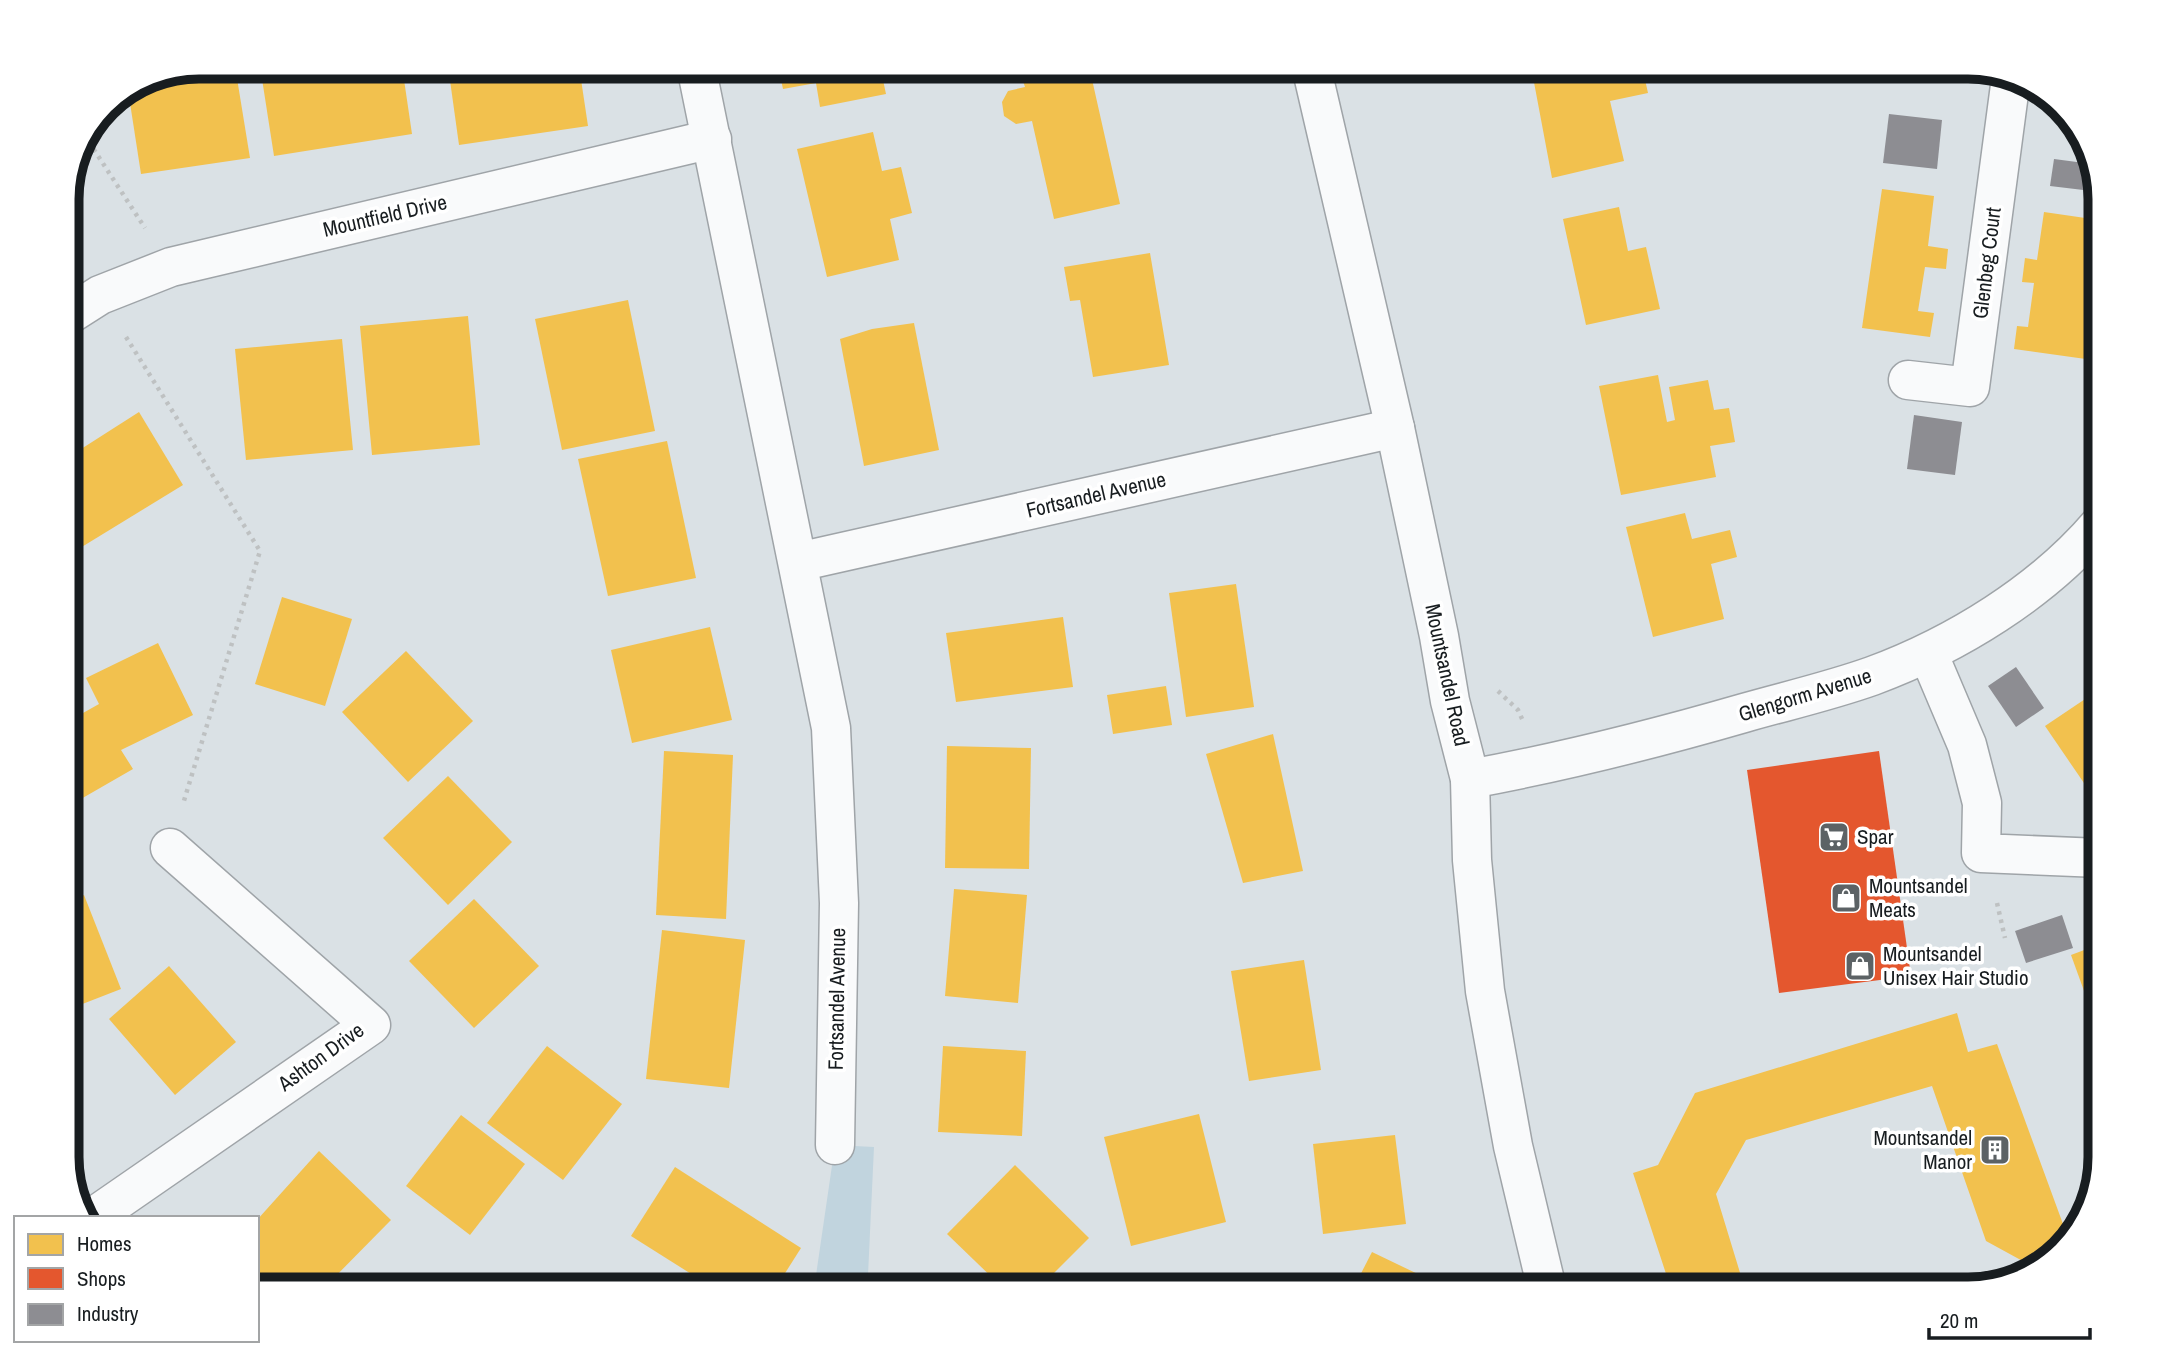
<svg xmlns="http://www.w3.org/2000/svg" width="2167" height="1356" viewBox="0 0 2167 1356" font-family="'Archivo Narrow',sans-serif">
<rect width="100%" height="100%" fill="#dae1e5"/>
<!-- green -->
<polygon fill="#c1d4de" points="835,1145 874,1147 868,1275 870,1289 814,1289"/>
<!-- homes -->
<g fill="#f2c14e">
<polygon points="199,66 235,66 250,158 141,174 128,90 148,76"/>
<polygon points="260,66 402,66 412,134 274,156"/>
<polygon points="448,66 579,66 588,126 459,145"/>
<polygon points="778,66 880,66 886,94 820,107 816,83 783,89"/>
<polygon points="1089,66 1120,204 1054,219 1032,121 1016,124 1004,116 1002,102 1008,91 1025,87 1023,81"/>
<polygon points="1579,66 1642,66 1648,93 1610,101 1624,161 1552,178 1533,77"/>
<polygon points="873,132 882,171 901,167 912,213 890,219 899,260 827,277 797,149"/>
<polygon points="1882,189 1934,196 1928,246 1948,249 1946,269 1925,267 1918,311 1934,313 1930,337 1862,328"/>
<polygon points="1619,207 1628,251 1646,247 1660,309 1586,325 1563,219"/>
<polygon points="2044,212 2099,220 2086,309 2100,310 2100,361 2014,349 2017,326 2028,327 2034,283 2022,282 2025,258 2037,260"/>
<polygon points="1150,253 1169,365 1093,377 1080,300 1070,301 1064,267"/>
<polygon points="628,300 655,431 562,450 535,319"/>
<polygon points="468,316 480,445 372,455 360,326"/>
<polygon points="914,323 939,450 864,466 840,339 872,329"/>
<polygon points="342,339 353,450 246,460 235,349"/>
<polygon points="1658,375 1667,422 1675,420 1669,387 1708,380 1714,410 1729,408 1735,442 1710,446 1716,477 1621,495 1599,386"/>
<polygon points="139,412 183,485 67,556 67,458"/>
<polygon points="667,441 696,578 608,596 578,459"/>
<polygon points="1685,513 1692,539 1730,530 1737,557 1711,564 1724,619 1653,637 1626,527"/>
<polygon points="1236,584 1254,707 1186,717 1169,593"/>
<polygon points="282,597 352,619 325,706 255,684"/>
<polygon points="1063,617 1073,687 956,702 946,633"/>
<polygon points="710,627 732,720 632,743 611,650"/>
<polygon points="158,643 193,715 121,750 133,769 67,807 67,722 99,704 86,678"/>
<polygon points="406,651 473,721 408,782 342,712"/>
<polygon points="1166,686 1172,725 1113,734 1107,695"/>
<polygon points="2100,689 2100,776 2086,786 2045,726"/>
<polygon points="1273,734 1303,871 1243,883 1206,754"/>
<polygon points="947,746 1031,748 1029,869 945,868"/>
<polygon points="664,751 733,755 726,919 656,915"/>
<polygon points="448,776 512,842 448,905 383,838"/>
<polygon points="954,889 1027,895 1018,1003 945,996"/>
<polygon points="84,895 121,989 67,1010 67,904"/>
<polygon points="474,899 539,966 474,1028 409,961"/>
<polygon points="662,930 745,940 729,1088 646,1079"/>
<polygon points="2100,944 2100,1035 2071,955"/>
<polygon points="1304,960 1321,1070 1249,1081 1231,971"/>
<polygon points="169,966 236,1042 175,1095 109,1019"/>
<polygon points="1957,1013 1968,1052 1997,1044 2063,1224 2037,1269 1986,1241 1932,1086 1746,1140 1716,1194 1745,1289 1671,1289 1633,1173 1658,1165 1695,1093"/>
<polygon points="547,1046 622,1104 563,1180 487,1123"/>
<polygon points="943,1046 1026,1051 1022,1136 938,1132"/>
<polygon points="1199,1114 1226,1222 1131,1246 1104,1137"/>
<polygon points="461,1115 525,1164 470,1235 406,1186"/>
<polygon points="1395,1135 1406,1224 1323,1234 1313,1144"/>
<polygon points="319,1151 391,1220 323,1289 257,1289 257,1220"/>
<polygon points="67,1160 76,1167 69,1174 67,1166"/>
<polygon points="1015,1165 1089,1238 1038,1289 1004,1289 947,1234"/>
<polygon points="675,1167 801,1248 775,1289 715,1289 631,1236"/>
<polygon points="1372,1252 1449,1289 1353,1289"/>
</g>
<!-- shops -->
<polygon fill="#e4572e" points="1879,751 1911,976 1779,993 1747,770"/>
<!-- industry -->
<g fill="#8d8d92">
<polygon points="1889,114 1942,120 1937,169 1883,163"/>
<polygon points="2054,159 2092,164 2100,192 2050,186"/>
<polygon points="1914,415 1962,422 1955,475 1907,469"/>
<polygon points="2016,667 2044,708 2016,727 1988,686"/>
<polygon points="2062,915 2073,948 2026,963 2015,931"/>
</g>
<g fill="none" stroke-linecap="round" stroke-linejoin="round">
<!-- street casing -->
<g stroke="#9fa4a8" stroke-width="41">
<g id="street">
<polyline points="696,66 831,728 839,903 835,1145"/>
<polyline points="67,316 100,295 171,267 712,139"/>
<polyline points="1908,380 1970,387 2011,78"/>
<polyline points="798,562 1395,428"/>
<polyline points="1928,653 1967,745 1982,803 1981,853 2100,858"/>
<path d="M1470,779C1563,762 1654,739 1744,713C1786,701 1830,691 1872,676C1956,645 2042,592 2100,524"/>
<polyline points="92,1218 371,1025 170,848"/>
</g>
</g>
<!-- secondary casing -->
<g stroke="#9fa4a8" stroke-width="41">
<polyline id="secondary" points="1311,66 1395,428 1439,636 1450,701 1470,779 1472,860 1485,991 1513,1146 1547,1289"/>
</g>
<!-- path -->
<g stroke="#bec1c2" stroke-width="4.5" stroke-dasharray="3.5 5" stroke-linecap="butt">
<polyline points="89,142 145,228"/>
<polyline points="126,337 260,551 183,804"/>
<polyline points="1498,691 1518,710 1523,721"/>
<polyline points="1997,903 2005,938"/>
</g>
<!-- street -->
<use href="#street" stroke="#f9fafb" stroke-width="38"/>
<!-- secondary -->
<use href="#secondary" stroke="#f9fafb" stroke-width="38"/>
</g>
<!-- icons -->
<defs>
<g id="supermarket-square" transform="scale(1.575)"><rect x="-9" y="-9" width="18" height="18" rx="4" fill="#5c6265" stroke="#fff"/><path d="M-6-5.5h2.5l.6 2H6L4.5 2H-2.5L-4.4-4H-6ZM-1.5 3.2a1.3 1.3 0 1 0 .1 0ZM3 3.2a1.3 1.3 0 1 0 .1 0Z" fill="#fff"/></g>
<g id="shop-square" transform="scale(1.575)"><rect x="-9" y="-9" width="18" height="18" rx="4" fill="#5c6265" stroke="#fff"/><path d="M-5-2.5h2.3a2.7 3.5 0 0 1 5.4 0H5L5.5 6h-11ZM-1.5-2.5h3a1.5 2.3 0 0 0-3 0Z" fill="#fff"/></g>
<g id="building-square" transform="scale(1.575)"><rect x="-9" y="-9" width="18" height="18" rx="4" fill="#5c6265" stroke="#fff"/><path d="M-4-6H4V6H1V3H-1V6H-4ZM-2.5-4.3h1.7v1.8h-1.7ZM.8-4.3h1.7v1.8H.8ZM-2.5-1h1.7V.8h-1.7ZM.8-1h1.7V.8H.8Z" fill="#fff"/></g>
</defs>
<g fill-rule="evenodd">
<use href="#supermarket-square" x="1834" y="837"/>
<use href="#shop-square" x="1846" y="898"/>
<use href="#shop-square" x="1860" y="966"/>
<use href="#building-square" x="1995" y="1150"/>
</g>
<g text-anchor="middle" stroke-width="7" stroke-linejoin="round" paint-order="stroke">
<!-- street labels -->
<g font-size="21" fill="#181d20" stroke="#fff">
<text transform="translate(385 216) rotate(-13)" y="7">Mountfield Drive</text>
<text transform="translate(1987 263) rotate(-83)" y="7">Glenbeg Court</text>
<text transform="translate(1096 495) rotate(-13)" y="7">Fortsandel Avenue</text>
<text transform="translate(1447 675) rotate(78)" y="7">Mountsandel Road</text>
<text transform="translate(1805 695) rotate(-17)" y="7">Glengorm Avenue</text>
<text transform="translate(837 999) rotate(-89)" y="7">Fortsandel Avenue</text>
<text transform="translate(321 1057) rotate(-36)" y="7">Ashton Drive</text>
</g>
<!-- poi labels -->
<g font-size="21" fill="#181d20" stroke="#fff" text-anchor="start">
<text x="1857" y="844">Spar</text>
<text x="1869" y="893">Mountsandel<tspan x="1869" dy="24">Meats</tspan></text>
<text x="1883" y="961">Mountsandel<tspan x="1883" dy="24">Unisex Hair Studio</tspan></text>
<text x="1972" y="1145" text-anchor="end">Mountsandel<tspan x="1972" dy="24">Manor</tspan></text>
</g>
</g>
<!-- crop -->
<path d="M0 0H2167V1356H0ZM199 79H1968A120 120 0 0 1 2088 199V1157A120 120 0 0 1 1968 1277H199A120 120 0 0 1 79 1157V199A120 120 0 0 1 199 79Z" fill="#fff" fill-rule="evenodd"/>
<path fill="none" stroke="#181d20" stroke-width="9" d="M199 79H1968A120 120 0 0 1 2088 199V1157A120 120 0 0 1 1968 1277H199A120 120 0 0 1 79 1157V199A120 120 0 0 1 199 79Z"/>
<!-- legend -->
<rect x="14" y="1216" width="245" height="126" fill="#ffffff" stroke="#a3a5a6" stroke-width="2"/>
<rect x="28" y="1234" width="35" height="21" fill="#f2c14e" stroke="#a3a5a6" stroke-width="2"/>
<text x="77" y="1251" font-size="21" fill="#181d20">Homes</text>
<rect x="28" y="1268" width="35" height="21" fill="#e4572e" stroke="#a3a5a6" stroke-width="2"/>
<text x="77" y="1286" font-size="21" fill="#181d20">Shops</text>
<rect x="28" y="1304" width="35" height="21" fill="#8d8d92" stroke="#a3a5a6" stroke-width="2"/>
<text x="77" y="1321" font-size="21" fill="#181d20">Industry</text>
<!-- scale -->
<path d="M1929 1328v10h161v-10" fill="none" stroke="#181d20" stroke-width="3.5"/>
<text x="1940" y="1328" font-size="21" fill="#181d20" stroke="#ffffff" stroke-width="5" paint-order="stroke">20 m</text>
</svg>
